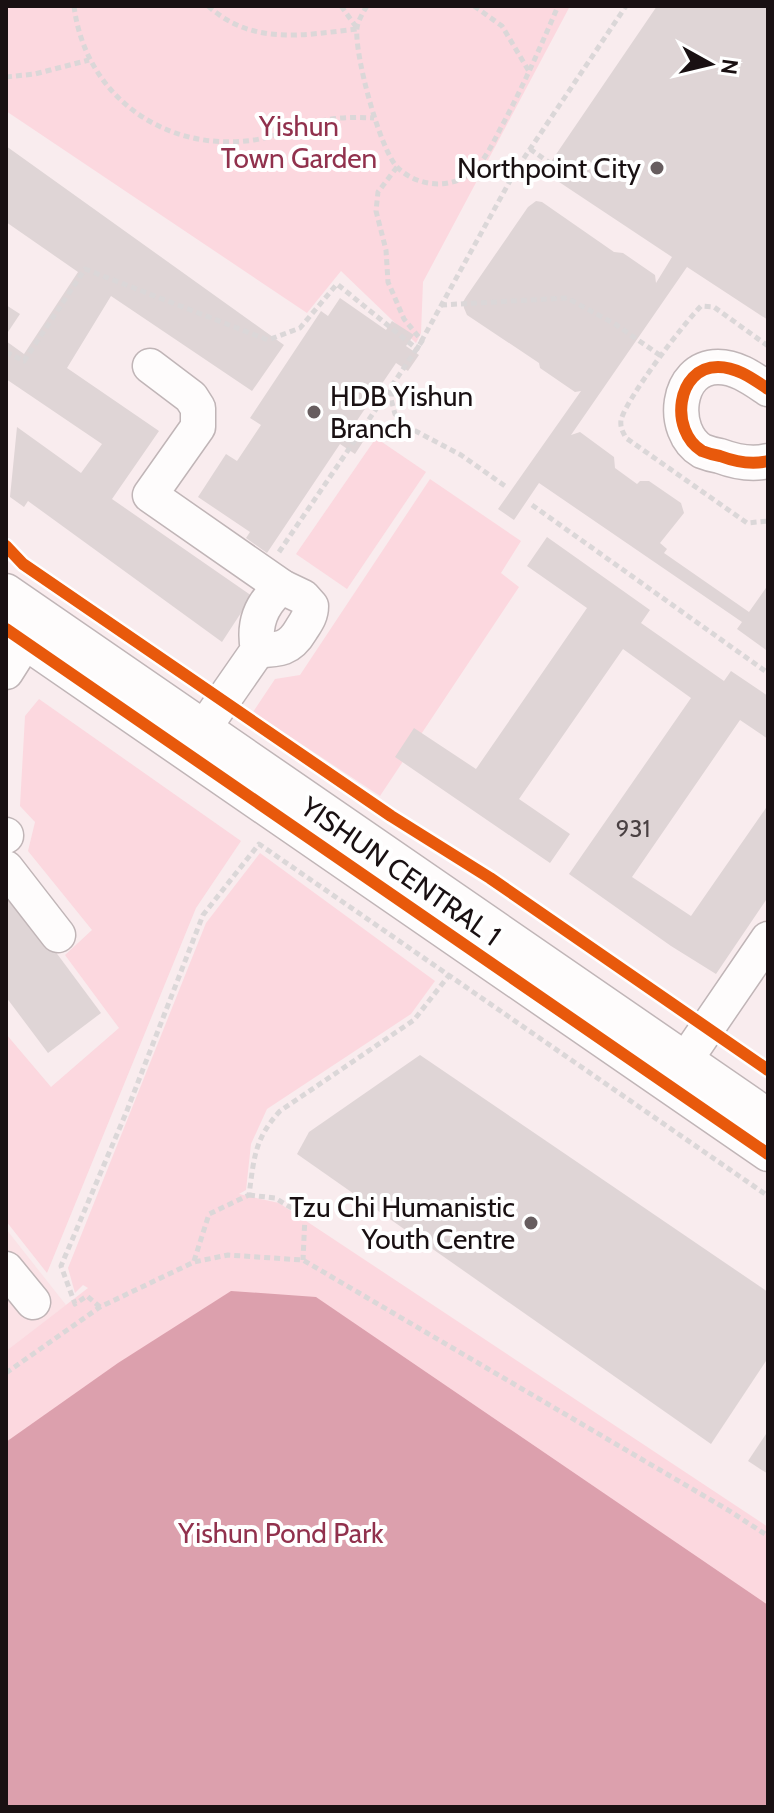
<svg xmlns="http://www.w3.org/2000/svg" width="774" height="1813" viewBox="0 0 774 1813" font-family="Cabin,sans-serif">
<rect width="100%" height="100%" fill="#f9ecee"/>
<!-- built -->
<polygon fill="#fbe2e6" points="6,1229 66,1305 6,1351"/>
<!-- green -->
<g fill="#fcd8df">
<polygon points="6,6 570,6 423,282 421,333 416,343 341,271 307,313 6,111"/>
<polygon points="376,438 426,472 347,589 296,554"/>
<polygon points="430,479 521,541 501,573 519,587 380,796 253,712 275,679 300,675"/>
<polygon points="39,699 241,841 196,908 47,1273 6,1221 6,1034 51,1087 119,1028 65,955 92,930 28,851 35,822 20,806 25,716"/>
<polygon points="260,853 435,981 411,1014 267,1109 251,1144 246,1190 239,1194 279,1203 768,1527 768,1807 6,1807 6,1351 88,1288 83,1285 75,1293 68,1268 206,923"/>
</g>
<!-- water -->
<polygon fill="#dca0ad" points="231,1291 316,1297 768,1605 768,1807 6,1807 6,1442 118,1363"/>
<!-- building -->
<g fill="#dfd5d6">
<polygon points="657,6 768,6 768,320 687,267 571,435 580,432 614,457 615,468 637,484 640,481 649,481 681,503 684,513 660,543 667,549 664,553 749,612 768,585 766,650 737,629 742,622 539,483 514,520 498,509 581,391 575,392 540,368 539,363 467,315 464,308 463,302 466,297 528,207 536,201 542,202 614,252 623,253 655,275 656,283 672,257 544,172"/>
<polygon points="6,146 284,345 252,391 111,296 67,368 159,431 112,499 252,596 222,642 28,501 24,507 10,497 17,427 81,473 102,444 6,379 6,341 24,354 78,272 6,222"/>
<polygon points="340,298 386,330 392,321 414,335 406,346 419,355 408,371 396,363 356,422 370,431 355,454 340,444 267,553 246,538 250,532 198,497 226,454 237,461 261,425 250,418 321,311 328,316"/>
<polygon points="6,305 20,314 6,335"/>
<polygon points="547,537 650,610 641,623 724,681 731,671 768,696 768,739 740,720 632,877 691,916 768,805 768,897 716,974 671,946 569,874 691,698 623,649 519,799 570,834 550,863 395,757 414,728 476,769 587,608 527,566"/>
<polygon points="6,885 101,1013 48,1053 6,997"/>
<polygon points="420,1055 768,1292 768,1358 711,1444 297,1154 309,1132"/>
<polygon points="768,1431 768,1474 748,1461"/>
</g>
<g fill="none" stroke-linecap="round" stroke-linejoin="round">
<!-- minor casing -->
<g stroke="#c0b5b7" stroke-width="37">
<g id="minor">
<path d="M150,366L191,397L198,408V427L150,495L282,587L303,597L311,606C311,616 306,622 301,630C290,649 279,650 258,650"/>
<path d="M768,389C753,379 737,367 718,367C676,367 669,431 702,451C707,453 714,455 720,456C736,462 752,465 768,461"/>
<polyline points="6,591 768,1116"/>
<polyline points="6,629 768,1154"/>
<polyline points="6,672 25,642"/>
<path d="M192,745L258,650C253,624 261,603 282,587"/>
<polyline points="6,835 6,836"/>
<polyline points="6,868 58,935"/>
<polyline points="673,1078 768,939"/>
<polyline points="6,1269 33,1302"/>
</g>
</g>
<!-- path -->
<g stroke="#dbd7d8" stroke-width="5" stroke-dasharray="6 4" stroke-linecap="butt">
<path d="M74,6C85,96 165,153 254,140C274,137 294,128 313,123C333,117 354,117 374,118"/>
<path d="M208,6C253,46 303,35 357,29"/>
<polyline points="341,6 357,28"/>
<path d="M367,6C363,12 358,21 357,28C354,53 380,151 398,168C419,188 454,190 475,169C488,156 495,138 504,122C524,84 541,46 558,6"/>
<polyline points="474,6 502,26 530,73"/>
<polyline points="6,77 35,74 89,60"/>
<polyline points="530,149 550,163"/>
<polyline points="397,167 378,192 376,211 386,250 388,282 404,319 422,341 393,384 391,399 395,414 406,426 461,455 505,486"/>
<polyline points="441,305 567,298 615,324 661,356"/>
<path d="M768,346L714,307L701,306C684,323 626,399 621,420C620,428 623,432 626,438L747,523L768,521"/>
<polyline points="6,352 24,361 85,269 268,340 300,328 337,284 417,349 516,170 626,6"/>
<polyline points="532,505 768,673"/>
<polyline points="279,552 393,384"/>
<polyline points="249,1195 275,1198 305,1216 303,1260"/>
<path d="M194,1261L209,1214L249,1195C254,1159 254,1139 280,1111L414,1020L450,974"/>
<polyline points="100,1307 87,1296 75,1304 61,1266 126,1113 203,915 259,844 768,1196"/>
<polyline points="6,1373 100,1307 194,1262 228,1255 303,1260 728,1510 768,1536"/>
</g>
<!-- minor -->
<use href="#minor" stroke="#fefcfc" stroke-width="34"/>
<!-- cycleway casing -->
<g stroke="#fff" stroke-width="17">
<g id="cycleway">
<path d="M768,389C753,379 737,367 718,367C676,367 669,431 702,451C707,453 714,455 720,456C736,462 752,465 768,461"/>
<polyline points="6,546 23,564 391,816 490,878 768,1070"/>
<polyline points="6,629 768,1154"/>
</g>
</g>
<!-- cycleway -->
<use href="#cycleway" stroke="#e8590c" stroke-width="12"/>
</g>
<!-- markers -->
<g fill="#675d5f" stroke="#fff" stroke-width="3">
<circle cx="657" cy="168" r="8"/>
<circle cx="314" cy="412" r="8"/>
<circle cx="531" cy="1223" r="8"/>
</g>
<g text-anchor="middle" stroke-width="8" stroke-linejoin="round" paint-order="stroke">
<!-- number labels -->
<g font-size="24" fill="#4a4143">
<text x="633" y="837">931</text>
</g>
<!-- park labels -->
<g font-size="28" fill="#91314d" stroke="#fff">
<text x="299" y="136">Yishun<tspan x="299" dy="32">Town Garden</tspan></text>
<text x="281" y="1543">Yishun Pond Park</text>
</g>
<!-- poi labels -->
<g font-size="28" fill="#191012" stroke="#fff" text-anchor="end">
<text x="641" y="178">Northpoint City</text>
<text x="330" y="406" text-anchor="start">HDB Yishun<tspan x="330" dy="32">Branch</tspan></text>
<text x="515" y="1217">Tzu Chi Humanistic<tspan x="515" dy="32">Youth Centre</tspan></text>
</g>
<!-- street labels -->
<g font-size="28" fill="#191012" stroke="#fff">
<text transform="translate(401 871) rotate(35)" y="10">YISHUN CENTRAL 1</text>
</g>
</g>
<!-- border -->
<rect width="774" height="1813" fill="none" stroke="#191012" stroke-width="16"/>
<!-- north arrow -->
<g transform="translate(710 64) rotate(98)" stroke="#ffffff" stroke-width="6" paint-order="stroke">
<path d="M0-6L14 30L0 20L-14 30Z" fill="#191012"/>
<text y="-12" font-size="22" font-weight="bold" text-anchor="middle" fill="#191012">N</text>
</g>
</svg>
